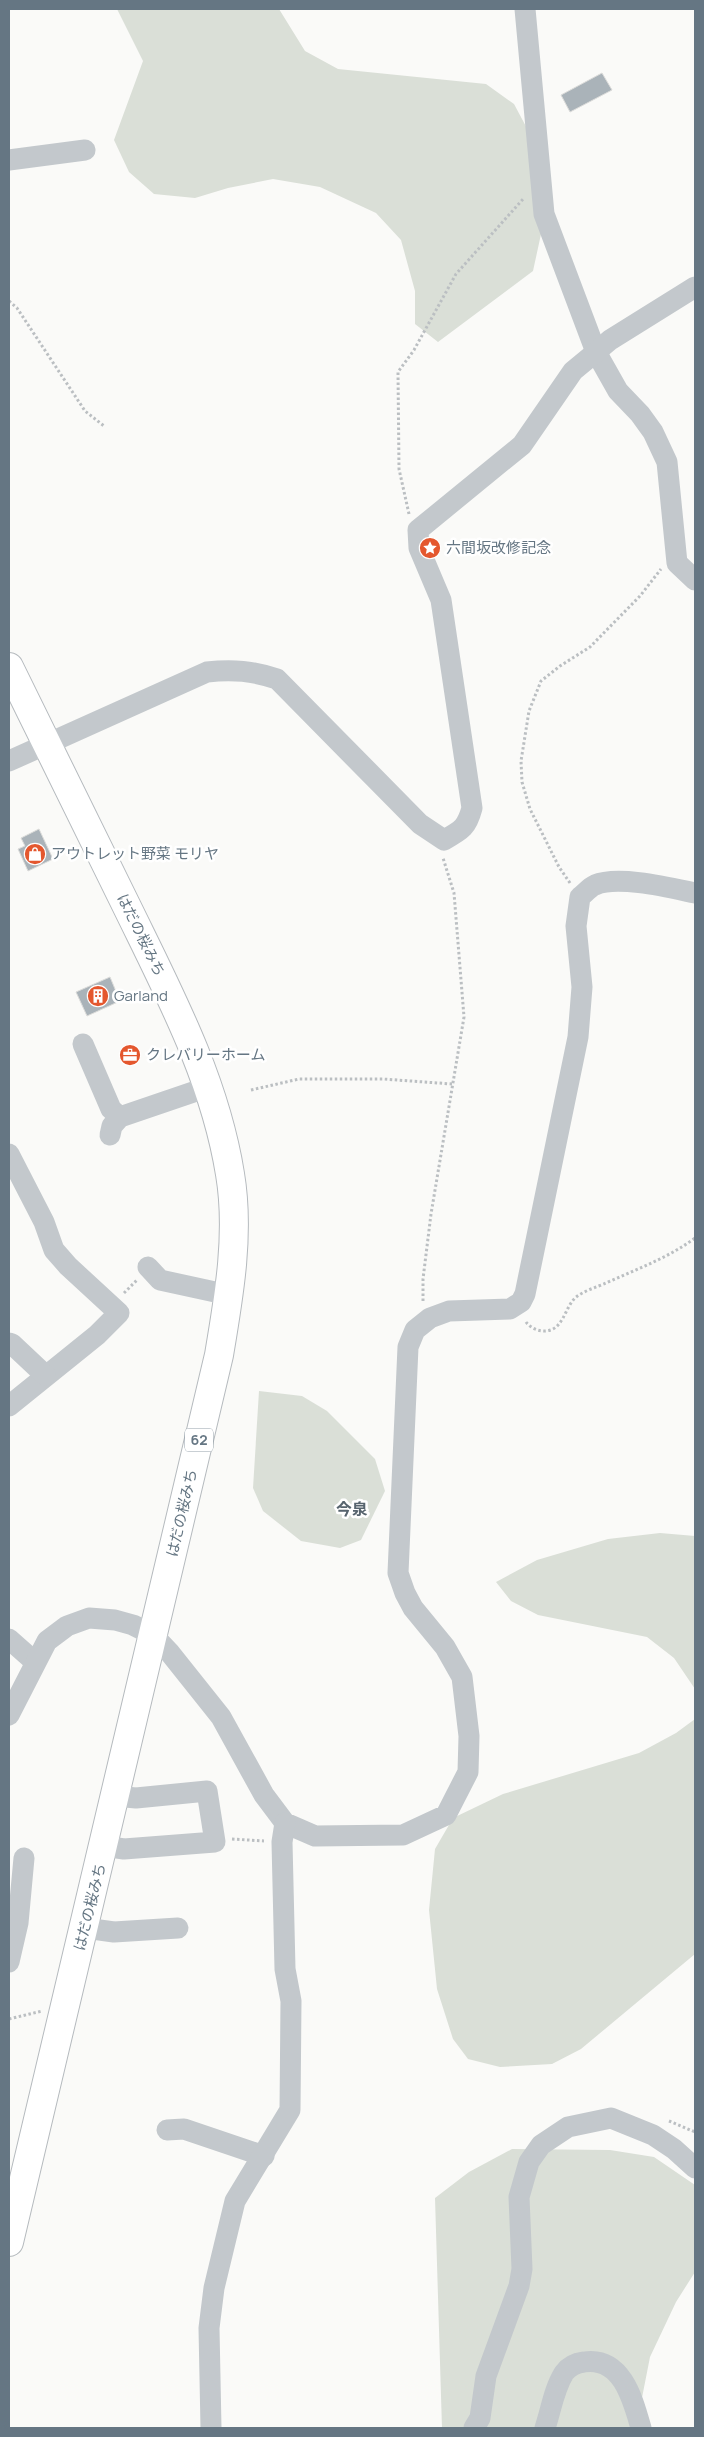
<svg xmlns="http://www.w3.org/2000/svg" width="704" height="2437" viewBox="0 0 704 2437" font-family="Manrope,'Noto Sans JP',sans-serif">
<rect width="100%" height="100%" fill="#fafaf8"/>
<!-- green -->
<g fill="#dadfd7">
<polygon points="117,9 279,9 305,51 338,69 486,84 514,104 530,134 543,225 533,271 438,342 415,324 415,291 401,240 376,213 320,187 273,179 228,188 195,198 154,194 129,172 114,140 143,61"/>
<polygon points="259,1391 302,1396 327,1411 375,1459 385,1491 361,1540 340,1548 301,1541 263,1511 253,1488"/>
<polygon points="660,1533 695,1536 695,1689 674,1658 647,1637 538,1615 511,1601 496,1582 537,1560 608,1539"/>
<polygon points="695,1719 695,1954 581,2049 552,2064 500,2067 468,2059 453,2039 437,1989 429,1910 435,1849 453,1818 503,1794 639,1753 676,1733"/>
<polygon points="512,2149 610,2150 654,2157 695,2185 695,2272 676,2302 650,2357 639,2413 644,2428 442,2428 435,2198 469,2172"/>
</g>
<!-- building -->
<g fill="#aab3b9" stroke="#dcdcda">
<polygon points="602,73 612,90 570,112 561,95"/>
<polygon points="39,829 53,859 28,871 18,849 25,846 21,838"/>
<polygon points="110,977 120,1001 87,1016 76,992"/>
</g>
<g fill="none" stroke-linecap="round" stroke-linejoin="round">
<!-- major casing -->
<g stroke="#b5babe" stroke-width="30">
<path id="major" d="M9,667C49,748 89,829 129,911C170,995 215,1080 230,1174C240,1233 229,1296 219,1355L9,2242"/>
</g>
<!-- path -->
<g stroke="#bbbfc2" stroke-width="3" stroke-dasharray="2.5 2.5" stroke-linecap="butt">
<polyline points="9,301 17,308 85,411 104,426"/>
<polyline points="409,514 399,469 398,372 414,350 456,274 524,198"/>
<polyline points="570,883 559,867 530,809 522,782 521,761 529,711 541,681 560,666 590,647 640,596 661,569"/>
<polyline points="251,1090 299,1079 383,1079 452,1084"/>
<polyline points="124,1293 137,1280"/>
<polyline points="423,1301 423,1279 431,1214 464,1017 454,893 443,858"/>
<path d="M526,1322C531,1329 543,1334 553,1329C564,1323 566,1307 575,1298C583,1291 597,1287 606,1283C637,1269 668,1258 695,1238"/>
<polyline points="232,1839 264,1841"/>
<polyline points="9,2019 42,2011"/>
<polyline points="669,2121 695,2132"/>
</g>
<!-- minor -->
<g stroke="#c3c8cc" stroke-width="21">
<polyline points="525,9 544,214 596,352 618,391 640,414 653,432 667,462 677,563 695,580"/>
<polyline points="9,160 85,150"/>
<path d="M9,761L207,672C233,669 253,671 277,679L420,824L444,840C462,830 467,827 472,808L441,600L419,548L418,530L522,445L573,371L596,352L610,340L695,287"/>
<polyline points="83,1044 111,1109 120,1117"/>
<polyline points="110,1135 112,1126 120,1117 208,1087"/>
<polyline points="9,1154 44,1222 54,1250 68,1266 119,1313 97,1335 9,1406"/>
<polyline points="148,1267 160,1280 229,1295"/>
<polyline points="9,1343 12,1344 45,1375"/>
<polyline points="9,1639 35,1662"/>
<path d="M9,1715L47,1641L67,1626L89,1618L115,1620L133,1625L153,1635L170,1653L221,1717L264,1795L285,1823L315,1836L403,1835L446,1815L468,1772L469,1736L462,1677L445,1647L413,1608L405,1593L398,1573L408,1347L415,1330L430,1318L449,1311L510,1309L521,1302L525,1294L578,1037L582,987L576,926L580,897C585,893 590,887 595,885C618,875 671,888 695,893"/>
<polyline points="104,1846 124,1849 215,1842 207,1791 136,1798 115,1796"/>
<polyline points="85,1928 114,1932 178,1928"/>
<polyline points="9,1962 18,1923 24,1858"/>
<polyline points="167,2130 184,2129 264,2156"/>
<polyline points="211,2428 209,2328 214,2288 235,2201 290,2110 291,2001 285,1969 282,1842 285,1823"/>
<polyline points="474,2428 480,2418 486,2376 519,2286 522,2269 519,2197 529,2162 541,2145 568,2127 611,2118 653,2135 674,2149 695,2168"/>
<path d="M545,2428C551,2410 554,2389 564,2373C569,2366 576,2363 584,2362C622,2356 633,2400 641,2428"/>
</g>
<!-- major -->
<use href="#major" stroke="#fff" stroke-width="28"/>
</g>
<!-- icons -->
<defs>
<g id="sight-disc" transform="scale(1.125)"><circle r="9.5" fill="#e4572e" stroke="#fff"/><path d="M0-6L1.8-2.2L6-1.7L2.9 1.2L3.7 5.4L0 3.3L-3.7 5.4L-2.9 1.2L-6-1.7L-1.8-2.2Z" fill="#fff"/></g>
<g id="shop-disc" transform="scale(1.125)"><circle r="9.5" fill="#e4572e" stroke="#fff"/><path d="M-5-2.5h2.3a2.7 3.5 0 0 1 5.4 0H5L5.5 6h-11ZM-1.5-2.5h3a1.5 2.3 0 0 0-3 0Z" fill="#fff"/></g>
<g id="building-disc" transform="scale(1.125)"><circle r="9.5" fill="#e4572e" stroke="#fff"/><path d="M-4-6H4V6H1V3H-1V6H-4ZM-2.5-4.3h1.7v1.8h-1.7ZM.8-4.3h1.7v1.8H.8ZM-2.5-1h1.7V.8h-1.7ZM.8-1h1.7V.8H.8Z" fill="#fff"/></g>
<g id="office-disc" transform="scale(1.125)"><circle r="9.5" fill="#e4572e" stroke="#fff"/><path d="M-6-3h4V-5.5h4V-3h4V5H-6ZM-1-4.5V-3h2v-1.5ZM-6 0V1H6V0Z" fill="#fff"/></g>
</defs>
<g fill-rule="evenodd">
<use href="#sight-disc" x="430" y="548"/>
<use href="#shop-disc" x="35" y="854"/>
<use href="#building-disc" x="98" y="996"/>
<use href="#office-disc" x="130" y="1055"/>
</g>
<g text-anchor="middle" stroke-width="5" stroke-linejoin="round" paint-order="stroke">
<!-- shield labels -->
<rect fill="#fff" stroke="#939fa8" stroke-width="1" x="185" y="1428.5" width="28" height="23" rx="4"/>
<g font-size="14" font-weight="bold" fill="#657683">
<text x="199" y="1445">62</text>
</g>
<!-- poi labels -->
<g font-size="15" fill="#657683" stroke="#fff" text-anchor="start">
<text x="446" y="553">六間坂改修記念</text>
<text x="51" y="859">アウトレット野菜 モリヤ</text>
<text x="114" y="1001">Garland</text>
<text x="146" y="1060">クレバリーホーム</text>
</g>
<!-- street labels -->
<g font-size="15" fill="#657683" stroke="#fff">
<text transform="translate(141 935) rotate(64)" y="5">はだの桜みち</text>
<text transform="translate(182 1513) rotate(-77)" y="5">はだの桜みち</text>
<text transform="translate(90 1907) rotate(-76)" y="5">はだの桜みち</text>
</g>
<!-- neighbourhood labels -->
<g font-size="16" font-weight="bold" fill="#57646e" stroke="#fff">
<text x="352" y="1515">今泉</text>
</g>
</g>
<!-- border -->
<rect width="704" height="2437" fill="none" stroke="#657683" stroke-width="20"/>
</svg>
